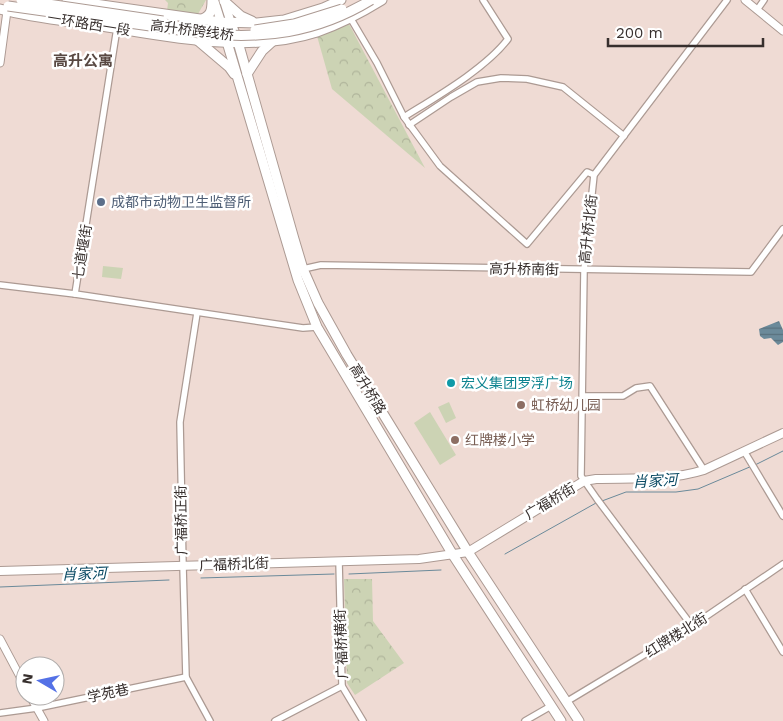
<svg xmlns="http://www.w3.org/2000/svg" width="783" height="721" viewBox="0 0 783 721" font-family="'Work Sans','Noto Sans SC',sans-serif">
<defs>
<pattern id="park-crowns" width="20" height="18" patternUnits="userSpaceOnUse" patternTransform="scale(1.25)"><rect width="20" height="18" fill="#ccd3b4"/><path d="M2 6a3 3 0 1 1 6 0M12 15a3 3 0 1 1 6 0" fill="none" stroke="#b0b59b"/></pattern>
<pattern id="water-rules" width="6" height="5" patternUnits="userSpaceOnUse" patternTransform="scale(1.25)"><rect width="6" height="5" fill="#6b8a9a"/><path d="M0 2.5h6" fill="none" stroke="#59717e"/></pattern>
</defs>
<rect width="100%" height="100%" fill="#efdbd4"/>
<!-- park -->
<g fill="url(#park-crowns)">
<polygon points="165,0 206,0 198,14 167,11 168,3"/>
<polygon points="349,24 425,168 332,89 317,36"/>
<polygon points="344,579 372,579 373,621 404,663 355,695 347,683"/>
</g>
<!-- pitch -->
<g fill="#ccd3b4">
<polygon points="103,266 123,268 121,279 102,277"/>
<polygon points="449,402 456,418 446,423 438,407"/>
<polygon points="430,412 456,455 440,465 414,423"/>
</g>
<!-- water -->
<polygon fill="url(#water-rules)" points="779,321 783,330 783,342 778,345 771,338 764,339 760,336 759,329"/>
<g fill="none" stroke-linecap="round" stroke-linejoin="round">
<!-- stream -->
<g stroke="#6b8a9a" stroke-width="1">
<polyline points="755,465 783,451"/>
<polyline points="602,501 626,492 676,492 698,489 752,466"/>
<polyline points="505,554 596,503"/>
<polyline points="349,574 441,570"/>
<polyline points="201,578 334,574"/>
<polyline points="0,587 169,580"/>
</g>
<!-- minor casing -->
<g stroke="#ac9a93" stroke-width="8">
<g id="minor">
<polyline points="757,10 764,0"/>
<polyline points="351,19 377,63 404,117 440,166 527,244 587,172 594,175"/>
<polyline points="117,28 75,294 303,328 317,327"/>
<path d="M404,117C436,97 485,69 508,39L483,0"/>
<polyline points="409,125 451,97 477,82 501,78 527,79 563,87 624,136"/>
<polyline points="303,269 321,265 751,272 783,229"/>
<polyline points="0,285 75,294"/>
<polyline points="197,313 180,422 183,566 186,677 210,721"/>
<polyline points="583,396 623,396 636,388 650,386 704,470"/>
<polyline points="744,451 783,516"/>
<polyline points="339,561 342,686 363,721"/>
<polyline points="745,589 783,652"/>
<polyline points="692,626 597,499 581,476 584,270 594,175 727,0"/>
<polyline points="566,702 692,626 783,564"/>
<polyline points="0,713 37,708 186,677"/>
<polyline points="275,721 342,686"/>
<polyline points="525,721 551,706"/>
</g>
</g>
<!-- tertiary casing -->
<g stroke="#ac9a93" stroke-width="9">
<g id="tertiary">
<polyline points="745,0 783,31"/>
<polyline points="0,63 7,11"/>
<polyline points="0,639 25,686"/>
<polyline points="30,696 44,721"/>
</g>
</g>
<!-- secondary casing -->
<g stroke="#ac9a93" stroke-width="10">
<g id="secondary">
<polyline points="214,0 221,22"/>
<polyline points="224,1 231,23"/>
<path d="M0,571L419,559L468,552L584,481L596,479C632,478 669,481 704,470L783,433"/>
</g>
</g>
<!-- primary casing -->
<g stroke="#ac9a93" stroke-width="11">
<g id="primary">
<polyline points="67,0 221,22 257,23 284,20 323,8 341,0"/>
<polyline points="224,1 241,16 252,21"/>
<path d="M0,9C32,18 69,21 102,26C170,37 249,54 317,32C340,24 361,13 382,0"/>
<path d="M200,20C211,16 212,11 212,0"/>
<polyline points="221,22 298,280 317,327 453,555 561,721"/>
<polyline points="231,23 238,42 294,239 303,269 318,303 347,355 468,552 579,721"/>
<polyline points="196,39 229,67 234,74"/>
<polyline points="247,74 262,51 273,41"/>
</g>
</g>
<!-- minor -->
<use href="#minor" stroke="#fff" stroke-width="5.5"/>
<!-- tertiary -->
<use href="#tertiary" stroke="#fff" stroke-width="7"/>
<!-- secondary -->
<use href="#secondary" stroke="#fff" stroke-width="8"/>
<!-- primary -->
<use href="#primary" stroke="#fff" stroke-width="9"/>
<!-- primary-bridge casing -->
<g stroke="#ac9a93" stroke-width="11" stroke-linecap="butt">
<g id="primary-bridge">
<polyline points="21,0 163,21"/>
<path d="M8,6L200,33C262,40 317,33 371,0"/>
<polyline points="255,30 294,24 342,9"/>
</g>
</g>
<!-- primary-bridge -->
<use href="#primary-bridge" stroke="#fff" stroke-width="9"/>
</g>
<!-- markers -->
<circle fill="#5c6f8a" stroke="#fff" stroke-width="2" cx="101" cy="202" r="5"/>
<circle fill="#0f9aa8" stroke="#fff" stroke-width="2" cx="451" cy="383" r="5"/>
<g fill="#8d6e63" stroke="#fff" stroke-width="2">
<circle cx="521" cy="405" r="5"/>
<circle cx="455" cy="440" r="5"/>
</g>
<g text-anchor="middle" stroke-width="5" stroke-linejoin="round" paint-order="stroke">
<!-- street labels -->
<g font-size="14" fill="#372f2d" stroke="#fff">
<text transform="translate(89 24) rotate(9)" y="5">一环路西一段</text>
<text transform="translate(192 30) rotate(7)" y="5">高升桥跨线桥</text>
<text transform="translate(588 229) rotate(-84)" y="5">高升桥北街</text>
<text transform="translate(82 252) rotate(-81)" y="5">七道堰街</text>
<text transform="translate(524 269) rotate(1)" y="5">高升桥南街</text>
<text transform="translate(368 389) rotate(59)" y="5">高升桥路</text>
<text transform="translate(550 501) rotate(-31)" y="5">广福桥街</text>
<text transform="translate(181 520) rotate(-91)" y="5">广福桥正街</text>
<text transform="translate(234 564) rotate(-2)" y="5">广福桥北街</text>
<text transform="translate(676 635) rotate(-32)" y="5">红牌楼北街</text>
<text transform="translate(341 644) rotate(-92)" y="5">广福桥横街</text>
<text transform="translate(108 693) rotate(-12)" y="5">学苑巷</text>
</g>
<!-- service labels -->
<g font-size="14" fill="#4e5e75" stroke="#fff" text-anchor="start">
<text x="111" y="207">成都市动物卫生监督所</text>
</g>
<!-- culture labels -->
<g font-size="14" fill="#0d838f" stroke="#fff" text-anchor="start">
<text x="461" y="388">宏义集团罗浮广场</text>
</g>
<!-- education labels -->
<g font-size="14" fill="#785e54" stroke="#fff" text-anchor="start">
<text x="531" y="410">虹桥幼儿园</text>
<text x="465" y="445">红牌楼小学</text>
</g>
<!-- neighbourhood labels -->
<g font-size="15" font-weight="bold" fill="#584842" stroke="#fff">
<text x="83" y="66">高升公寓</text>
</g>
<!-- water labels -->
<g font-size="15" font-style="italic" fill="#094963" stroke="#fff">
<text transform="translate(655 481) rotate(-3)" y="5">肖家河</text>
<text transform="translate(84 574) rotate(-2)" y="5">肖家河</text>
</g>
</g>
<!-- north arrow -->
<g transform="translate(40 681) rotate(279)"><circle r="24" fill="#ffffff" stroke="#afacab"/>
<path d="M0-4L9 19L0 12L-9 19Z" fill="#5471e6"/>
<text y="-8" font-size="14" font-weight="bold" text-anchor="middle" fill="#372f2d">N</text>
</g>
<!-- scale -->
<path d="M608 38v8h155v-8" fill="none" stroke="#372f2d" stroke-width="2.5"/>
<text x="616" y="38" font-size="15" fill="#372f2d" stroke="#ffffff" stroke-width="4" paint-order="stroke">200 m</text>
</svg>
